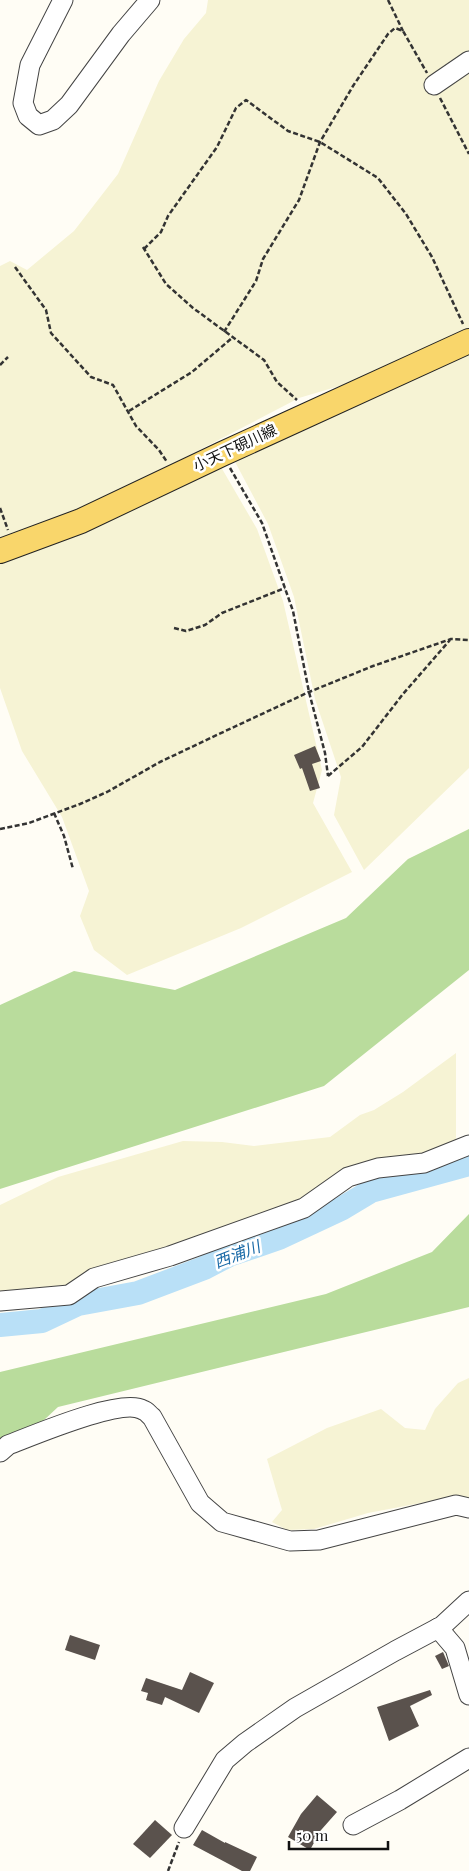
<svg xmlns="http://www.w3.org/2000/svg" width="469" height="1871" viewBox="0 0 469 1871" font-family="'Playfair Display','Noto Sans JP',serif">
<rect width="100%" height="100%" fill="#fffdf5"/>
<!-- farmland -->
<g fill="#f6f3d4">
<polygon points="208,0 469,0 469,328 346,384 299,398 111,496 14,536 0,539 0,266 10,261 27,270 74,231 118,174 159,81 184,39 206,13"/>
<polygon points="469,351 469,768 364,870 334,815 341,777 315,699 294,597 268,524 233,458"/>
<polygon points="221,467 257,529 283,601 322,770 313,803 352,872 241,928 127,975 94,950 80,916 89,891 62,817 22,751 0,688 0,560"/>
<polygon points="456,1053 456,1142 302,1198 240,1224 103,1266 64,1287 0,1293 0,1205 58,1177 183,1141 222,1142 254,1146 330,1137 360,1115 374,1110 403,1092"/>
<polygon points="469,1378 469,1499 458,1496 368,1513 314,1529 287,1530 272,1522 282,1510 267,1459 327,1428 381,1409 405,1428 425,1430 435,1409 458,1383"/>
</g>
<!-- forest -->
<g fill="#b9dc9c">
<polygon points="469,829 469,970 324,1086 0,1189 0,1005 74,971 175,990 346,918 408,859"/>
<polygon points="469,1214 469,1307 58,1407 0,1461 0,1372 326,1294 432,1252"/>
</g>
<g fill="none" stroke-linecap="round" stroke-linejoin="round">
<!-- river -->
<polyline stroke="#b9e0f7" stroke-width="24" points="0,1325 42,1321 78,1304 138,1293 204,1268 229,1255 279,1238 341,1209 371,1191 469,1164"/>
</g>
<!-- building -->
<g fill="#5a524d">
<polygon points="315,746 321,761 312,764 320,788 310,791 302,768 300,769 294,755"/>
<polygon points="70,1635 100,1645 95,1660 65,1650"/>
<polygon points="443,1652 449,1666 442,1669 435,1656"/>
<polygon points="190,1672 214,1683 199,1713 165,1697 162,1705 146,1700 148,1693 141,1691 146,1678 182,1690"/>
<polygon points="430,1690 432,1695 410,1706 419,1726 389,1741 377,1707"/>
<polygon points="317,1795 337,1812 314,1838 316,1839 310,1850 288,1837 301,1814"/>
<polygon points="155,1820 172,1835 150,1858 133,1844"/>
<polygon points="202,1830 225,1843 225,1842 257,1857 250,1871 242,1871 193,1845"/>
</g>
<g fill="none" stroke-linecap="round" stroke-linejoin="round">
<!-- minor casing -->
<g stroke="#444" stroke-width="21">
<g id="minor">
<polyline points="63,0 30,65 23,103 28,116 39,125 53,120 69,105 121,34 150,0"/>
<polyline points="434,85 469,61"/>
<polyline points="0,1301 69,1295 94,1278 170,1256 304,1208 348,1177 378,1168 424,1163 469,1145"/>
<path d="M0,1452L8,1445C32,1436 122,1397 143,1410C147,1411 149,1415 152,1417L200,1503L222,1522L290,1541L319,1540L456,1505L469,1508"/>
<polyline points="438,1628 455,1648 469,1695"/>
<polyline points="353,1825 400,1800 469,1758"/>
<polyline points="184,1828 225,1760 245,1743 295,1708 395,1651 442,1626 469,1601"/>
</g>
</g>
<!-- major casing -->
<g stroke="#222" stroke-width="26">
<polyline id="major" points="0,551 81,521 222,454 469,341"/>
</g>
<!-- path -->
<g stroke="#333" stroke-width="2.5" stroke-dasharray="5 2.5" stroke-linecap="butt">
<polyline points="388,0 403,31"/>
<polyline points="440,98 469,154"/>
<polyline points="143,247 166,284 193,308 264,360 277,382 297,400"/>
<polyline points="144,249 161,232 168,216 217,147 236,108 246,100 288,131 320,142 378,178 406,214 432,257 463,324"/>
<polyline points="15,267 46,310 51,333 91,377 113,385 136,426 159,450 167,462"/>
<polyline points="224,332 256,281 263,259 299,200 320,142 353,86 388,34 395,28 403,31 427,73"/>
<polyline points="0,365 8,357"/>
<polyline points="129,411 192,372 232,338"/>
<polyline points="230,468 262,523 293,611 309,692 325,753 328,776"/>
<polyline points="0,508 8,530"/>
<polyline points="174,628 186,631 205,625 222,613 285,588"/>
<polyline points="328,776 362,747 403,694 450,640"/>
<polyline points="54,813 64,836 73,869"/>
<polyline points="0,829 29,823 80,804 107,792 160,762 219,734 309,692 373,666 451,639 469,640"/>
<polyline points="168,1871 179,1842"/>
</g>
<!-- minor -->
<use href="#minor" stroke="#fff" stroke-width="19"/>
<!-- major -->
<use href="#major" stroke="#f9d66b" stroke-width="24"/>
</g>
<g text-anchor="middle" stroke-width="5" stroke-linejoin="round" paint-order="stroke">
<!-- street labels -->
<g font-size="15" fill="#111" stroke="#fff">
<text transform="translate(235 448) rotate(-25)" y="5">小天下硯川線</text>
</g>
<!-- water labels -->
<g font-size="16" font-style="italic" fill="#1768a6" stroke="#fff">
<text transform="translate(237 1254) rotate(-21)" y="6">西浦川</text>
</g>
</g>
<!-- scale -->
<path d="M289 1841v8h99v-8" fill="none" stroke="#111111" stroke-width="2.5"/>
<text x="296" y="1841" font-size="15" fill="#111111" stroke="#ffffff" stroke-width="4" paint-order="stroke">50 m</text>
</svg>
